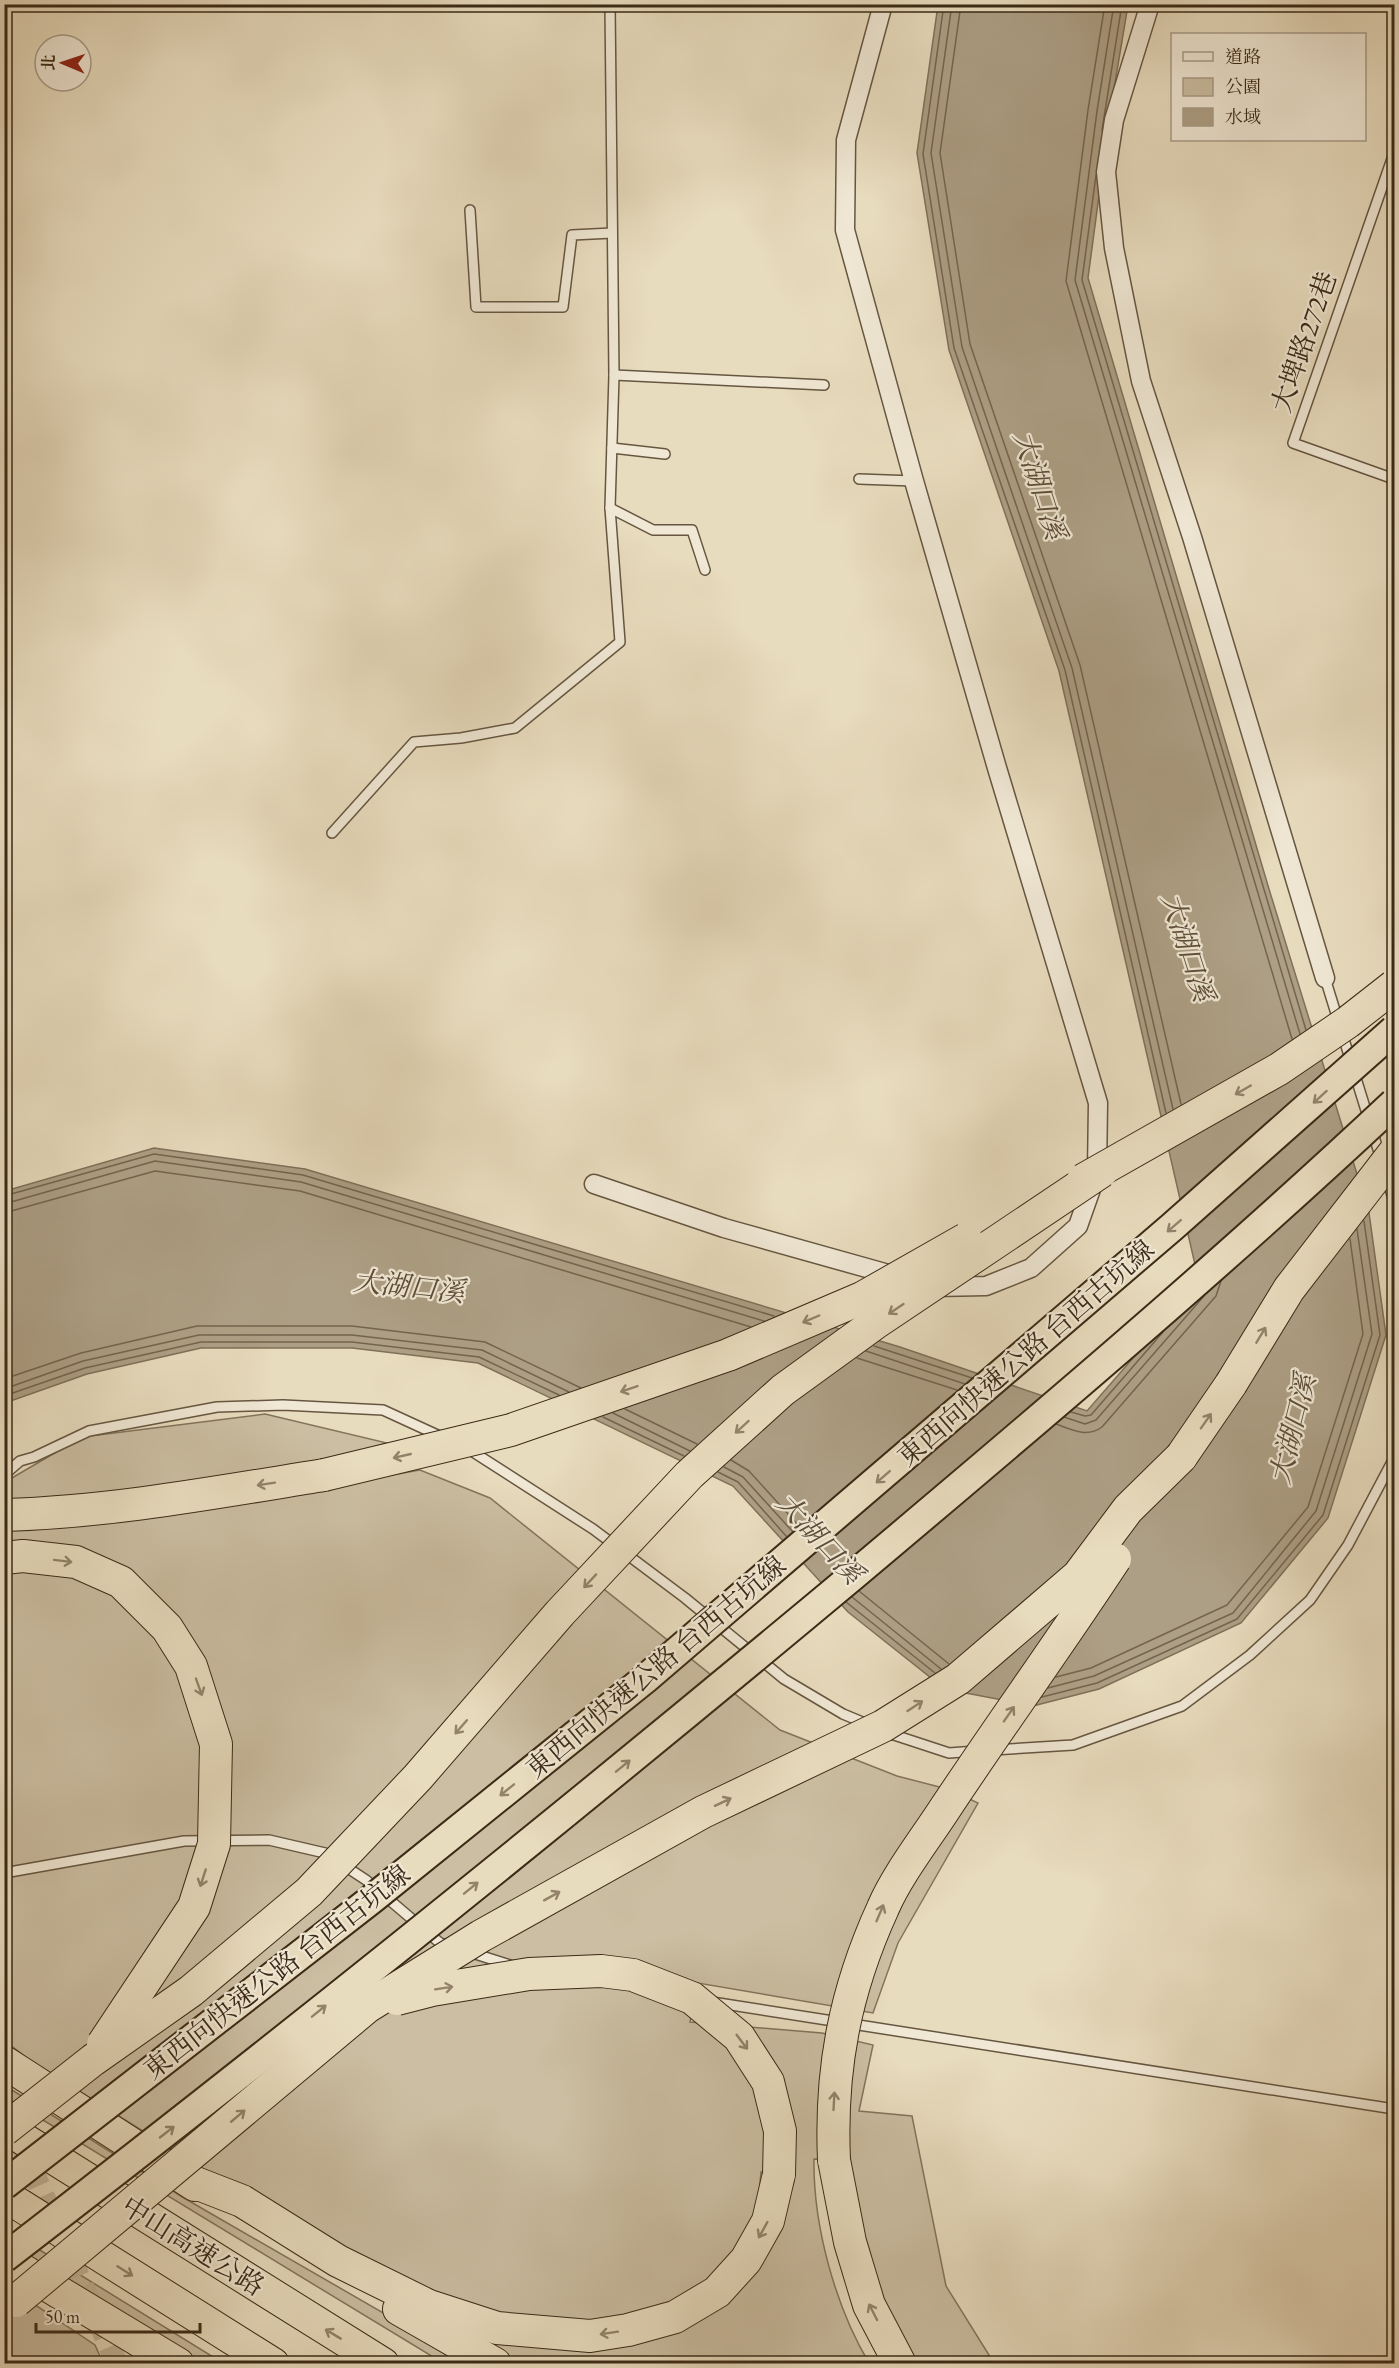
<svg xmlns="http://www.w3.org/2000/svg" width="1399" height="2368" viewBox="0 0 1399 2368" font-family="'EB Garamond','Noto Serif TC',serif">
<rect width="100%" height="100%" fill="#e8dcbe"/>
<filter id="stains"><feTurbulence type="fractalNoise" baseFrequency=".00333" numOctaves="4"/><feColorMatrix values="0 0 0 0 .2 0 0 0 0 .09 0 0 0 0 .02 0 0 0 .5 -.17"/></filter>
<radialGradient id="worn" r=".72"><stop offset=".6" stop-color="#630" stop-opacity="0"/><stop offset="1" stop-color="#630" stop-opacity=".3"/></radialGradient>
<!-- green -->
<g fill="#cbbea2" stroke="#83745c" stroke-width="1.5">
<path d="M265,1414L387,1443L319,1463L330,1486L420,1470L490,1498L780,1730L897,1776L951,1790L978,1803L898,1943L873,2013L698,1983L690,2022L822,2033L873,2045L859,2111L912,2116L946,2286L994,2363H895L842,2160L814,2159C813,2225 835,2306 869,2363H515L465,2338L637,2340L763,2260L794,2182L761,2172L757,2214L728,2268L692,2296L632,2319L534,2323L403,2285L213,2175L31,2061L5,2041V1482L82,1437Z"/>
<polygon points="4,2085 184,2198 470,2363 443,2363 5,2097"/>
<polygon points="4,2228 223,2363 198,2363 5,2246"/>
<polygon points="4,2284 95,2345 103,2363 5,2363"/>
</g>
<!-- water -->
<polygon fill="#ad9f85" stroke="#7f7059" stroke-width="1.5" points="938,5 1128,5 1110,113 1088,278 1269,889 1369,1213 1386,1335 1328,1518 1241,1623 1099,1689 1033,1706 945,1689 848,1612 733,1486 478,1363 352,1348 201,1348 87,1374 5,1403 5,1191 154,1148 305,1169 900,1347 1087,1411 1199,1282 1059,671 949,350 917,153"/>
<g fill="none" stroke-linecap="round" stroke-linejoin="round">
<!-- shore -->
<g stroke="#74644e" stroke-width="1.5">
<polyline points="944,4 923,154 954,348 1065,670 1166,1113"/>
<polyline points="952,4 931,153 962,347 1072,668 1173,1109"/>
<polyline points="961,4 940,153 970,344 1080,665 1181,1104"/>
<polyline points="1105,4 1088,110 1066,281 1292,1039"/>
<polyline points="1114,4 1097,111 1075,280 1300,1034"/>
<polyline points="1102,130 1122,4"/>
<polyline points="1096,175 1082,280 1306,1030"/>
<polyline points="4,1196 154,1154 303,1175 774,1316"/>
<polyline points="4,1204 155,1161 301,1182 764,1321"/>
<polyline points="4,1213 155,1171 300,1191 751,1327"/>
<polyline points="874,1346 972,1378"/>
<polyline points="866,1351 965,1384"/>
<polyline points="857,1358 957,1390"/>
<polyline points="4,1379 81,1353 197,1326 352,1326 485,1342 581,1388"/>
<polyline points="4,1389 83,1361 199,1335 352,1335 482,1350 569,1392"/>
<polyline points="4,1396 85,1368 201,1342 352,1342 479,1357 559,1395"/>
<polyline points="625,1409 697,1444"/>
<polyline points="1071,1412 1085,1416 1091,1415 1163,1332"/>
<polyline points="613,1413 690,1451"/>
<polyline points="603,1417 684,1456"/>
<polyline points="1064,1417 1085,1424 1096,1420 1204,1296"/>
<path d="M1056,1424C1072,1430 1087,1438 1102,1427L1216,1296L1221,1281"/>
<polyline points="731,1460 749,1471 799,1526"/>
<polyline points="724,1467 743,1477 793,1532"/>
<polyline points="718,1472 738,1482 787,1537"/>
<polyline points="859,1591 949,1664"/>
<polyline points="852,1597 941,1669"/>
<polyline points="846,1602 935,1673"/>
<polyline points="1056,1677 1091,1668 1227,1605 1308,1507 1363,1334 1350,1239"/>
<polyline points="1048,1688 1094,1676 1233,1613 1316,1511 1372,1334 1357,1229"/>
<polyline points="1042,1697 1097,1683 1237,1619 1323,1515 1380,1335 1364,1221"/>
</g>
<!-- tertiary-tunnel -->
<polyline stroke="#c5b89d" stroke-width="22" stroke-dasharray="22 11" stroke-linecap="butt" points="4,2105 117,2364"/>
<!-- service casing -->
<g stroke="#665641" stroke-width="12">
<g id="service">
<polyline points="1394,153 1293,443 1394,479"/>
<polyline points="470,210 476,307 563,307 572,235 612,233"/>
<polyline points="614,375 824,385"/>
<polyline points="612,448 665,454"/>
<polyline points="859,479 914,481"/>
<polyline points="610,508 653,530 692,530 705,570"/>
<polyline points="332,833 414,742 461,738 515,728 620,642 610,508 614,375 610,4"/>
<polyline points="1325,978 1381,1159"/>
<polyline points="1386,1175 1394,1202"/>
<polyline points="470,1450 593,1529 685,1598 784,1679 843,1714 867,1724"/>
<polyline points="4,1475 20,1461 34,1457 89,1431 217,1407 283,1405 383,1410 444,1438"/>
<polyline points="885,1732 949,1753 976,1751"/>
<polyline points="993,1750 1073,1745 1182,1706 1250,1655 1310,1600 1348,1545 1394,1458"/>
<polyline points="4,1873 184,1841 269,1840 325,1853 366,1880 440,1943 450,1946"/>
<polyline points="469,1952 513,1966"/>
<polyline points="712,2002 1394,2109"/>
</g>
</g>
<!-- minor casing -->
<g stroke="#665641" stroke-width="21">
<g id="minor">
<polyline points="883,4 846,140 845,230 914,481 997,768 1098,1103 1097,1172 1078,1226 1031,1268 986,1286 934,1287"/>
<polyline points="1150,4 1114,120 1106,172 1114,248 1141,381 1192,537 1325,978"/>
<polyline points="594,1184 724,1228 899,1277"/>
</g>
</g>
<!-- motorway casing -->
<g stroke="#3b2a17" stroke-width="34">
<g id="motorway">
<polyline points="1181,1457 1231,1384"/>
<path d="M4,1515C111,1512 218,1492 324,1475"/>
<polyline points="4,2062 195,2185"/>
<polyline points="4,2127 383,2364"/>
<polyline points="834,2160 850,2242 869,2305 900,2364"/>
<polyline points="188,2180 242,2201 338,2261 429,2306 497,2328 590,2336 628,2330 675,2317 717,2292 746,2260 768,2221 779,2174"/>
<polyline points="4,2195 273,2364"/>
<polyline points="4,2259 178,2364"/>
<polyline points="399,2309 495,2364"/>
</g>
</g>
<!-- service -->
<use href="#service" stroke="#f0e8d5" stroke-width="9"/>
<!-- minor -->
<use href="#minor" stroke="#f0e8d5" stroke-width="18"/>
<!-- motorway -->
<use href="#motorway" stroke="#e8dcbe" stroke-width="32"/>
<!-- trunk-bridge casing -->
<g stroke="#3b2a17" stroke-width="32" stroke-linecap="butt">
<g id="trunk-bridge">
<polyline points="4,2185 372,1899 645,1679 1172,1227 1394,1030"/>
<path d="M4,2258C292,2036 575,1808 854,1575C1037,1421 1220,1266 1394,1103"/>
</g>
</g>
<!-- motorway-bridge casing -->
<g stroke="#3b2a17" stroke-width="34" stroke-linecap="butt">
<g id="motorway-bridge">
<polyline points="1083,1180 1279,1069 1348,1022 1394,986"/>
<polyline points="1231,1384 1289,1289 1394,1153"/>
<polyline points="324,1475 511,1430 728,1355 862,1298 966,1239"/>
<polyline points="4,1558 23,1556 76,1562 121,1582 167,1628 191,1666 216,1744 214,1844 194,1907 103,2044"/>
<polyline points="397,1999 432,1990 529,1974 601,1971 633,1975 692,1998 739,2037 768,2082 780,2131 779,2174"/>
<polyline points="4,2130 93,2060 191,1991 309,1892 418,1777 560,1613 689,1475 783,1390 874,1324 1102,1171"/>
<path d="M834,2160C830,2069 845,1991 883,1908C897,1875 926,1838 946,1807C1001,1724 1060,1643 1115,1559"/>
<polyline points="16,2301 367,2007 481,1936 703,1812 883,1726 958,1679 1078,1576 1128,1509 1181,1457"/>
</g>
</g>
<!-- trunk-bridge -->
<use href="#trunk-bridge" stroke="#e8dcbe" stroke-width="28"/>
<!-- motorway-bridge -->
<use href="#motorway-bridge" stroke="#e8dcbe" stroke-width="32"/>
</g>
<!-- one-way arrows -->
<defs><path id="oneway-shaft" d="M-6 0H5M1.5-3L5.5 0L1.5 3" fill="none" stroke-width="1.6" stroke-linecap="round" stroke-linejoin="round" transform="scale(1.5)"/></defs>
<g stroke="#92836a">
<use href="#oneway-shaft" transform="translate(1243 1090) rotate(150)"/>
<use href="#oneway-shaft" transform="translate(1320 1097) rotate(138)"/>
<use href="#oneway-shaft" transform="translate(1174 1226) rotate(139)"/>
<use href="#oneway-shaft" transform="translate(896 1309) rotate(146)"/>
<use href="#oneway-shaft" transform="translate(811 1319) rotate(157)"/>
<use href="#oneway-shaft" transform="translate(1261 1335) rotate(-59)"/>
<use href="#oneway-shaft" transform="translate(629 1389) rotate(161)"/>
<use href="#oneway-shaft" transform="translate(1206 1421) rotate(-55)"/>
<use href="#oneway-shaft" transform="translate(742 1427) rotate(138)"/>
<use href="#oneway-shaft" transform="translate(402 1456) rotate(167)"/>
<use href="#oneway-shaft" transform="translate(883 1477) rotate(139)"/>
<use href="#oneway-shaft" transform="translate(266 1484) rotate(171)"/>
<use href="#oneway-shaft" transform="translate(63 1561) rotate(7)"/>
<use href="#oneway-shaft" transform="translate(590 1581) rotate(133)"/>
<use href="#oneway-shaft" transform="translate(199 1687) rotate(70)"/>
<use href="#oneway-shaft" transform="translate(915 1706) rotate(-33)"/>
<use href="#oneway-shaft" transform="translate(1009 1714) rotate(-55)"/>
<use href="#oneway-shaft" transform="translate(461 1727) rotate(131)"/>
<use href="#oneway-shaft" transform="translate(623 1766) rotate(-39)"/>
<use href="#oneway-shaft" transform="translate(507 1790) rotate(141)"/>
<use href="#oneway-shaft" transform="translate(723 1802) rotate(-25)"/>
<use href="#oneway-shaft" transform="translate(203 1878) rotate(108)"/>
<use href="#oneway-shaft" transform="translate(471 1888) rotate(-39)"/>
<use href="#oneway-shaft" transform="translate(552 1896) rotate(-29)"/>
<use href="#oneway-shaft" transform="translate(880 1913) rotate(-67)"/>
<use href="#oneway-shaft" transform="translate(444 1988) rotate(-9)"/>
<use href="#oneway-shaft" transform="translate(319 2011) rotate(-39)"/>
<use href="#oneway-shaft" transform="translate(742 2042) rotate(53)"/>
<use href="#oneway-shaft" transform="translate(834 2101) rotate(-87)"/>
<use href="#oneway-shaft" transform="translate(238 2116) rotate(-40)"/>
<use href="#oneway-shaft" transform="translate(167 2132) rotate(-38)"/>
<use href="#oneway-shaft" transform="translate(763 2230) rotate(119)"/>
<use href="#oneway-shaft" transform="translate(125 2271) rotate(32)"/>
<use href="#oneway-shaft" transform="translate(873 2312) rotate(-117)"/>
<use href="#oneway-shaft" transform="translate(609 2333) rotate(171)"/>
<use href="#oneway-shaft" transform="translate(333 2334) rotate(-149)"/>
</g>
<g text-anchor="middle" stroke-width="4.5" stroke-linejoin="round" paint-order="stroke">
<!-- street labels -->
<g font-size="27" fill="#3b2a17" stroke="#f0e8d5">
<text transform="translate(1304 342) rotate(-71)" y="9">大埤路272巷</text>
<text transform="translate(1026 1353) rotate(-41)" y="9">東西向快速公路 台西古坑線</text>
<text transform="translate(656 1667) rotate(-40)" y="9">東西向快速公路 台西古坑線</text>
<text transform="translate(277 1972) rotate(-38)" y="9">東西向快速公路 台西古坑線</text>
<text transform="translate(193 2246) rotate(32)" y="9">中山高速公路</text>
</g>
<!-- water labels -->
<g font-size="28" font-style="italic" fill="#5d4d38" stroke="#f0e8d5">
<text transform="translate(1040 485) rotate(72)" y="10">大湖口溪</text>
<text transform="translate(1188 947) rotate(72)" y="10">大湖口溪</text>
<text transform="translate(409 1286) rotate(6)" y="10">大湖口溪</text>
<text transform="translate(1292 1429) rotate(-76)" y="10">大湖口溪</text>
<text transform="translate(820 1538) rotate(47)" y="10">大湖口溪</text>
</g>
</g>
<!-- margin -->
<rect width="1399" height="2368" fill="none" stroke="#e8dcbe" stroke-width="24"/>
<rect x="6" y="6" width="1387" height="2356" fill="none" stroke="#3b2a17" stroke-width="3"/>
<rect x="12" y="12" width="1375" height="2344" fill="none" stroke="#3b2a17" stroke-width="1.5"/>
<!-- legend -->
<rect x="1171" y="33" width="195" height="108" fill="#f0e8d5" stroke="#a89c89" stroke-width="1.5"/>
<rect x="1183" y="52" width="30" height="9" fill="#f0e8d5" stroke="#a89c89" stroke-width="1.5"/>
<text x="1225" y="63" font-size="18" fill="#3b2a17">道路</text>
<rect x="1183" y="78" width="30" height="18" fill="#cbbea2" stroke="#a89c89" stroke-width="1.5"/>
<text x="1225" y="93" font-size="18" fill="#3b2a17">公園</text>
<rect x="1183" y="108" width="30" height="18" fill="#ad9f85" stroke="#a89c89" stroke-width="1.5"/>
<text x="1225" y="123" font-size="18" fill="#3b2a17">水域</text>
<!-- north arrow -->
<g transform="translate(63 63) rotate(272)"><circle r="28" fill="#f0e8d5" stroke="#a89c89" stroke-width="1.5"/>
<path d="M0-4.5L10 22L0 15L-10 22Z" fill="#8f2418"/>
<text y="-9" font-size="16" font-weight="bold" text-anchor="middle" fill="#3b2a17">北</text>
</g>
<!-- scale -->
<path d="M36 2323v9h164v-9" fill="none" stroke="#3b2a17" stroke-width="3"/>
<text x="45" y="2323" font-size="18" fill="#3b2a17" stroke="#f0e8d5" stroke-width="4.5" paint-order="stroke">50 m</text>
<rect width="100%" height="100%" filter="url(#stains)"/>
<rect width="100%" height="100%" fill="url(#worn)"/>
</svg>
